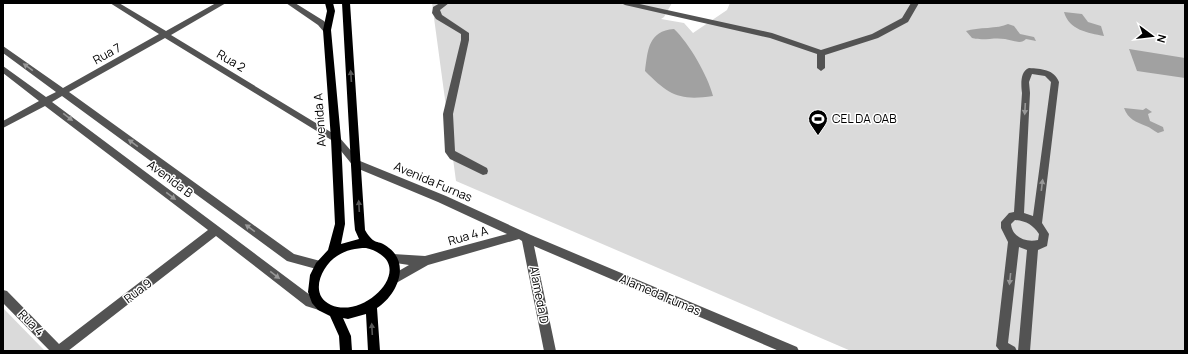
<svg xmlns="http://www.w3.org/2000/svg" width="1188" height="354" viewBox="0 0 1188 354" font-family="Manrope,sans-serif">
<rect width="100%" height="100%" fill="#fff"/>
<!-- green -->
<g fill="#dadada">
<polygon points="432,3 672,3 664,17 661,19 684,23 693,33 727,10 730,3 1185,3 1185,351 851,351 456,181"/>
<polygon points="3,308 44,350 3,351"/>
</g>
<!-- water -->
<g fill="#a1a1a1">
<path d="M1064,12L1082,14L1088,22L1101,26L1104,36C1088,33 1069,30 1064,12Z"/>
<path d="M1008,24L1014,26L1020,34L1034,37L1036,41L1026,39C1021,45 1012,40 1005,39C994,37 983,41 972,38L966,31C978,27 998,29 1008,24Z"/>
<path d="M674,29C689,43 708,76 713,96C679,101 669,95 645,71C648,50 648,31 674,29Z"/>
<polygon points="1129,49 1185,58 1185,78 1137,71"/>
<path d="M1124,108L1143,110L1146,108L1152,112L1148,114L1150,121L1163,127L1164,131L1158,133C1154,131 1150,127 1146,126C1136,122 1128,119 1124,108Z"/>
</g>
<g fill="none" stroke-linecap="round" stroke-linejoin="round">
<!-- minor -->
<g fill="#535353" fill-rule="evenodd">
<polygon points="110,3 119,3 166,31 216,3 226,3 171,35 339,137 360,161 446,196 531,235 797,347 799,351 779,351 534,246 556,351 544,351 522,241 519,239 428,265 398,282 394,284 390,282 388,279 390,276 409,265 389,262 387,259 389,256 393,254 425,256 507,234 438,202 354,167 333,141 165,38 69,92 294,254 324,262 326,265 324,268 320,270 287,261 62,96 52,102 314,298 326,302 328,306 326,310 322,311 306,306 216,236 68,351 50,351 3,303 3,290 7,291 59,344 208,230 45,106 3,128 3,121 39,101 3,73 3,66 46,97 56,92 3,53 3,46 63,88 159,34"/>
<polygon points="286,3 295,3 324,21 331,30 330,32 324,32 318,25"/>
<polygon points="440,3 449,3 440,10 442,15 469,33 469,40 453,114 455,151 487,168 488,171 487,174 483,175 450,159 445,152 443,114 461,40 461,34 436,19 432,13 433,7"/>
<polygon points="621,3 635,3 772,33 821,50 872,34 902,18 911,3 919,3 908,22 878,38 825,55 825,68 821,71 817,68 817,54 770,38 625,5"/>
<path d="M1029,68C1041,69 1054,69 1059,82L1042,223L1049,234L1047,246L1038,250L1030,351H1018L1027,250L1019,247L1008,343L1015,347L1017,351H1000L996,346L1008,242L1001,228V222L1009,213L1014,212L1022,93C1021,85 1020,71 1029,68ZM1032,74L1045,76L1051,82L1033,216L1024,213L1030,93L1029,82ZM1015,220C1026,221 1033,225 1039,234L1038,240C1026,243 1012,237 1011,224Z"/>
</g>
<!-- major -->
<path fill="#000" fill-rule="evenodd" d="M325,3H333L335,11L331,30L341,139L345,224L341,244L359,239L355,230L354,219L342,3H350L365,230C375,247 377,238 389,248C411,265 396,296 377,308L380,351H368L366,314L348,319L343,318L351,336L352,351H340L339,336L330,316L318,310L312,303L308,292L310,275L316,263L328,250L335,224L331,139L323,30L327,11ZM366,248C371,249 376,251 380,254C410,273 363,319 331,305C308,295 322,265 337,256C346,250 356,248 366,248Z"/>
</g>
<!-- one-way arrows -->
<defs><path id="oneway-solid" d="M-6-.8H1V-3.2L6.5 0L1 3.2V.8H-6Z"/></defs>
<g fill="#989898">
<use href="#oneway-solid" transform="translate(28 67) rotate(-144)"/>
<use href="#oneway-solid" transform="translate(1025 109) rotate(93)"/>
<use href="#oneway-solid" transform="translate(68 117) rotate(37)"/>
<use href="#oneway-solid" transform="translate(133 143) rotate(-144)"/>
<use href="#oneway-solid" transform="translate(1042 185) rotate(-83)"/>
<use href="#oneway-solid" transform="translate(171 196) rotate(37)"/>
<use href="#oneway-solid" transform="translate(250 228) rotate(-144)"/>
<use href="#oneway-solid" transform="translate(275 275) rotate(37)"/>
<use href="#oneway-solid" transform="translate(1010 279) rotate(96)"/>
</g>
<g fill="#595959">
<use href="#oneway-solid" transform="translate(351 76) rotate(-94)"/>
<use href="#oneway-solid" transform="translate(359 206) rotate(-93)"/>
<use href="#oneway-solid" transform="translate(372 329) rotate(-93)"/>
</g>
<!-- icons -->
<defs>
<g id="stadium-pin" transform="scale(1)"><path d="M0 17L-7.5 6A9.5 9.5 0 1 1 7.5 6Z" fill="#000" stroke="#fff"/><path d="M0-5a6.5 5 0 1 0 0 10a6.5 5 0 1 0 0-10ZM-3.5-1.8h7v3.6h-7Z" fill="#fff"/></g>
</defs>
<g fill-rule="evenodd">
<use href="#stadium-pin" x="818" y="119"/>
</g>
<g text-anchor="middle" stroke-width="3" stroke-linejoin="round" paint-order="stroke">
<!-- street labels -->
<g font-size="12" fill="#000" stroke="#fff">
<text transform="translate(107 54) rotate(-29)" y="4">Rua 7</text>
<text transform="translate(231 61) rotate(31)" y="4">Rua 2</text>
<text transform="translate(320 120) rotate(-94)" y="4">Avenida A</text>
<text transform="translate(170 179) rotate(37)" y="4">Avenida B</text>
<text transform="translate(433 182) rotate(23)" y="4">Avenida Furnas</text>
<text transform="translate(468 236) rotate(-16)" y="4">Rua 4 A</text>
<text transform="translate(138 291) rotate(-38)" y="4">Rua 9</text>
<text transform="translate(539 295) rotate(79)" y="4">Alameda D</text>
<text transform="translate(660 295) rotate(23)" y="4">Alameda Fumas</text>
<text transform="translate(31 323) rotate(46)" y="4">Rua 4</text>
</g>
<!-- poi labels -->
<g font-size="12" fill="#000" stroke="#fff" text-anchor="start">
<text x="832" y="123">CEL DA OAB</text>
</g>
</g>
<!-- border -->
<rect width="1188" height="354" fill="none" stroke="#000000" stroke-width="8"/>
<!-- north arrow -->
<g transform="translate(1152 36) rotate(105)" stroke="#ffffff" stroke-width="3" paint-order="stroke">
<path d="M0-3L7 15L0 10L-7 15Z" fill="#000000"/>
<text y="-6" font-size="11" font-weight="bold" text-anchor="middle" fill="#000000">N</text>
</g>
</svg>
